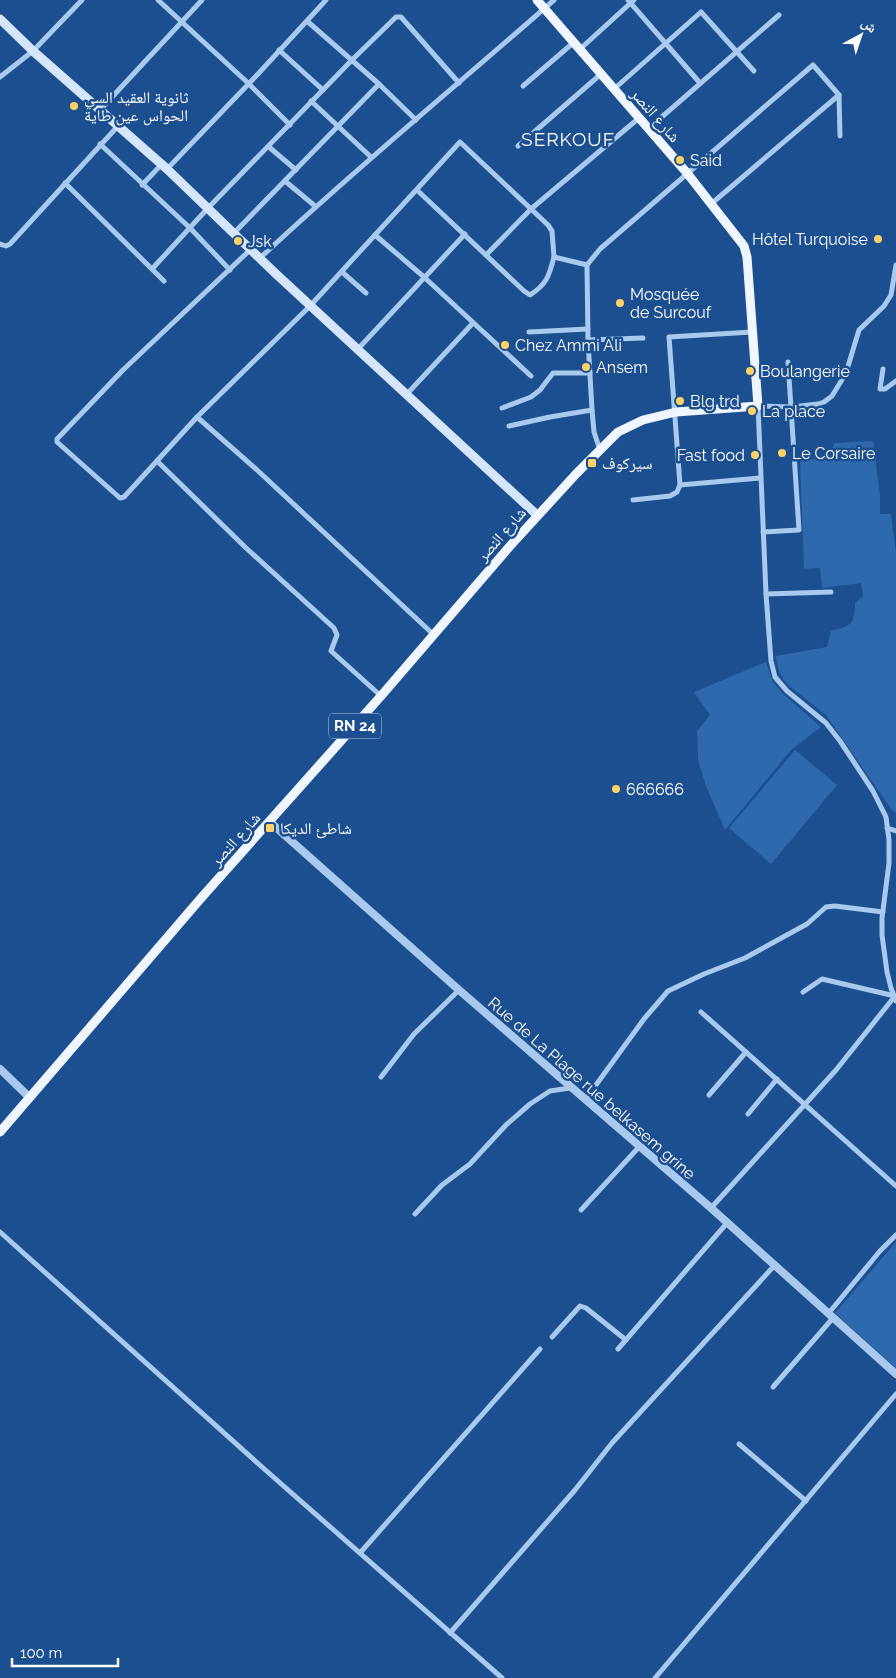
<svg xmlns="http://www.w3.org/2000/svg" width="896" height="1678" viewBox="0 0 896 1678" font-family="Raleway,'Noto Naskh Arabic',sans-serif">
<rect width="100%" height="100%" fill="#1b4f8f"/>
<!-- green -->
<g fill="#2e69ad">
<path d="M873,441L880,496V514H891L896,553V813L891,809L826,715L789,686L783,679L779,672L776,656L827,647L831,631C851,626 855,624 855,603L863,596L861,583L822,588L820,568L804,569L800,461L830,456L834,443Z"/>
<polygon points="766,662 773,682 783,694 821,727 792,749 725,830 706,786 698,760 697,731 710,715 694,692"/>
<polygon points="795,750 837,785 771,864 729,828"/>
<polygon points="896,1242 896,1368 835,1313"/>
</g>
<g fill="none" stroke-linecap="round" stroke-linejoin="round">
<!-- minor -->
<g stroke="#a9c9ee" stroke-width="5">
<polyline points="158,0 248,83 290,125"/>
<polyline points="628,0 700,83"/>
<polyline points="307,21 379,84 416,120"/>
<polyline points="279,50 323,90"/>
<polyline points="579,50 634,0"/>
<polyline points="0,77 33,51 82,0"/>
<polyline points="523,86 573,43"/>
<polyline points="614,89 701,12 754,71"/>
<polyline points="311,101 371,157"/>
<polyline points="100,110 202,0"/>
<polyline points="648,129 779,15"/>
<polyline points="100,144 190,228 230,270"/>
<polyline points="518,146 601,74"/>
<polyline points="269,147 296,170"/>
<polyline points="167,169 258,74 326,0"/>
<polyline points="285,181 315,206"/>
<polyline points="65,183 164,281"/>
<polyline points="142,185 161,165"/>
<path d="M417,190L524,291L530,295C547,284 549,276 554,257"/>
<polyline points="711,204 839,95"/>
<polyline points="234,233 379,84"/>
<polyline points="375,235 424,277 531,376"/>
<polyline points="0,244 6,246 10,244 118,126"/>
<polyline points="250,250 123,370 57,439 57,442 120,498 124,497 197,417 310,306 460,142 548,225 552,231 554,257 587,265"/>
<polyline points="486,255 531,209 639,118"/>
<path d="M260,258C355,169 456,86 554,0"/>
<polyline points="896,265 891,295 884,306 859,330 846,373 832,396 824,402 818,404 791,407 758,406 766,594 771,661 775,677 787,691 826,723 840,741 873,791 886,817 889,840 889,863 882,918 882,935 887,972 891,988 896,1001"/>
<polyline points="152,269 208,208 352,60 396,17 401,17 459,83"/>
<polyline points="342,272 366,293"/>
<polyline points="529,332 588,329"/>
<polyline points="752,332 669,337 680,485 760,478"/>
<polyline points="588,340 643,338"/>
<polyline points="357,350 465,234"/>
<polyline points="883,369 880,389 885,389 896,381"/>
<polyline points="406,395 473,323"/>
<polyline points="502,408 531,397 540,390 553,373 590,373"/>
<polyline points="197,417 256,469 434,635"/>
<polyline points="509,426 550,417 592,410"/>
<polyline points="600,450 594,432 592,410 588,340 587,265 600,249 813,65 839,95 840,136"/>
<polyline points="157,461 245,547 334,628 337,635 331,651 381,696"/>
<polyline points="633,500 670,496 677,492 680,485"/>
<polyline points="763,532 799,530 788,362"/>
<polyline points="766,594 831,592"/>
<polyline points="887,828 896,831"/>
<polyline points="701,1012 896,1186"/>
<polyline points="381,1077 414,1034 459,990"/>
<polyline points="709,1095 746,1052"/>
<polyline points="585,1100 644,1019 668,991 704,974 745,958 807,924 826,907 835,906 883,912"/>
<polyline points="748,1114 777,1079"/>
<polyline points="711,1208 836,1070 895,996 822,979 803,992"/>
<polyline points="581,1210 639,1147"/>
<polyline points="415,1214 442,1185 470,1164 506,1125 530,1104 550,1091 570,1088"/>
<polyline points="0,1232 262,1467 502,1678"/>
<polyline points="828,1314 880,1251 896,1235"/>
<polyline points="552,1337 580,1306 586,1308 626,1340"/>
<polyline points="618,1349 727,1223"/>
<polyline points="773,1387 833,1318"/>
<polyline points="739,1444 806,1501"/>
<polyline points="360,1553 540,1349"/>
<polyline points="450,1633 575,1490 612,1443 774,1266"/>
<polyline points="655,1678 896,1394"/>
</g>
<!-- tertiary -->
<g stroke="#a9c9ee" stroke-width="8">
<polyline points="270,822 459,990 711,1208 896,1374"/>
<polyline points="0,1069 30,1098"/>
</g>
<!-- secondary -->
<polyline stroke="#d6e6fa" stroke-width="9" points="0,19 33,51 167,169 275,273 537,515"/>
<!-- primary -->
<polyline stroke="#f0f6ff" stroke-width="9" points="0,1132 202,897 381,696 510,546 576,474 618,432 643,420 676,412 758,406 747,257 744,246 687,173 537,0"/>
</g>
<!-- markers -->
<g fill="#ffd166" stroke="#1b4f8f" stroke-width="2">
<circle cx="74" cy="106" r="5"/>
<circle cx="680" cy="160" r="5"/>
<circle cx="878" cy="239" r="5"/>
<circle cx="238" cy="241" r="5"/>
<circle cx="620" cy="303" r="5"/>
<circle cx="505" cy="345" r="5"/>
<circle cx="586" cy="367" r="5"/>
<circle cx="750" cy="371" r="5"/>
<circle cx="680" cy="401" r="5"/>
<circle cx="752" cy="411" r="5"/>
<circle cx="782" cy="453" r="5"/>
<circle cx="755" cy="455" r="5"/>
<rect x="587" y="458" width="10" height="10" rx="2.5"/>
<circle cx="616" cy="789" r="5"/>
<rect x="265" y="823" width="10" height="10" rx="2.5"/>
</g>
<g text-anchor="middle" stroke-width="5" stroke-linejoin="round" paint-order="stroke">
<!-- shield labels -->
<rect fill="#1b4f8f" stroke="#bbcadd" stroke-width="1" x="329" y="713.5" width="52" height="25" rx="4"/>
<g font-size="15" font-weight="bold" fill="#fff">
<text x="355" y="731">RN 24</text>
</g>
<!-- poi labels -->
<g font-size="16" fill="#fff" stroke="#1b4f8f" text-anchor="start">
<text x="84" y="103">ثانوية العقيد السي<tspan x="84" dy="18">الحواس عين طاية</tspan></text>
<text x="690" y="166">Said</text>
<text x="868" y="245" text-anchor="end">Hôtel Turquoise</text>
<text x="248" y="247">Jsk</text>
<text x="630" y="300">Mosquée<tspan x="630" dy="18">de Surcouf</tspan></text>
<text x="515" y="351">Chez Ammi Ali</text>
<text x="596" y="373">Ansem</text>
<text x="760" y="377">Boulangerie</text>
<text x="690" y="407">Blg trd</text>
<text x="762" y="417">La place</text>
<text x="792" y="459">Le Corsaire</text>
<text x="745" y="461" text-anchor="end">Fast food</text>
<text x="602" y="469">سيركوف</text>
<text x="626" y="795">666666</text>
<text x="280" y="834">شاطئ الديكا</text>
</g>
<!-- street labels -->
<g font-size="16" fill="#fff" stroke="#1b4f8f">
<text transform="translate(656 115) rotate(49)" y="6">شارع النصر</text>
<text transform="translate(501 534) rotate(-49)" y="6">شارع النصر</text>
<text transform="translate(235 839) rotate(-48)" y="6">شارع النصر</text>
<text transform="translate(592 1088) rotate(41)" y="6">Rue de La Plage rue belkasem grine</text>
</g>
<!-- quarter labels -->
<g font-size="19" letter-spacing="1" fill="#fff" stroke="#1b4f8f">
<text x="568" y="146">SERKOUF</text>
</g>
</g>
<!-- north arrow -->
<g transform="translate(861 35) rotate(40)" stroke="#1b4f8f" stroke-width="4" paint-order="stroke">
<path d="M0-4L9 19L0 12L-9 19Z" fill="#ffffff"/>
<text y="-8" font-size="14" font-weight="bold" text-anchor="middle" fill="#ffffff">ش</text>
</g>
<!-- scale -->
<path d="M12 1658v8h106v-8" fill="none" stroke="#ffffff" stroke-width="2.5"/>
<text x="20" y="1658" font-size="15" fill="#ffffff" stroke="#1b4f8f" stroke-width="4" paint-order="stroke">100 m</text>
</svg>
